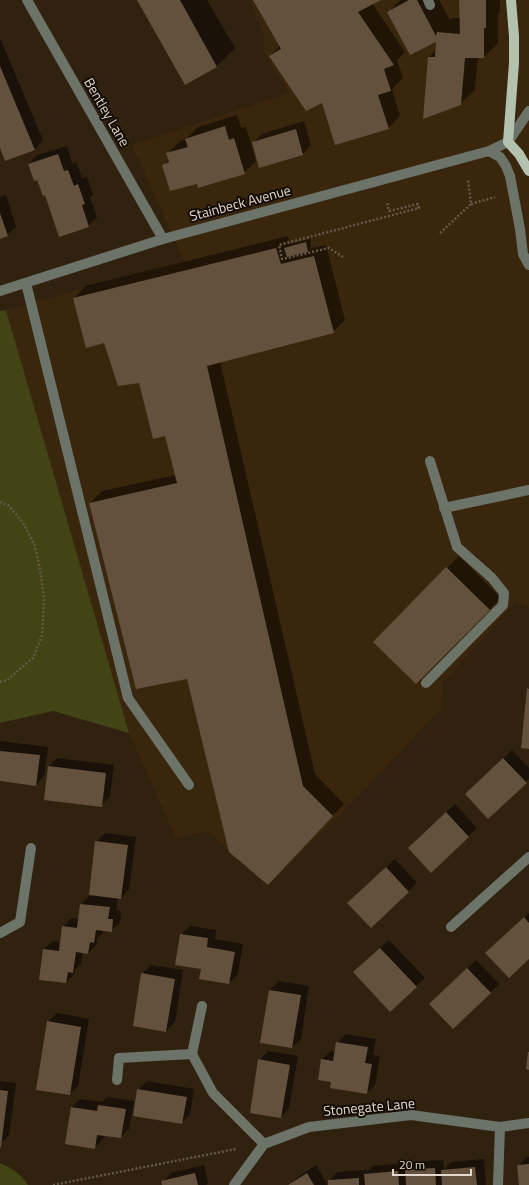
<svg xmlns="http://www.w3.org/2000/svg" width="529" height="1185" viewBox="0 0 529 1185" font-family="'Titillium Web',sans-serif">
<rect width="100%" height="100%" fill="#31210f"/>
<!-- built -->
<polygon fill="#3a260d" points="250,0 529,0 529,608 516,602 443,682 441,709 339,816 268,885 229,852 208,831 176,838 129,733 6,310 184,261 132,145 289,93 264,52 264,35"/>
<!-- green -->
<g fill="#424415">
<polygon points="6,310 129,733 53,711 0,723 0,311"/>
<path d="M0,1163C12,1168 21,1174 28,1185H0Z"/>
</g>
<!-- shadow -->
<g fill="#0007">
<polygon points="138,0 207,0 235,48 217,66 185,84"/>
<polygon points="254,0 378,0 372,3 405,52 397,60 403,78 392,89 400,116 388,128 322,101 270,56 280,46"/>
<polygon points="400,0 439,0 450,20 453,18 461,18 461,0 500,0 500,12 498,14 498,43 484,57 478,57 475,90 460,104 429,57 436,50 437,40 389,12"/>
<polygon points="0,38 43,140 35,149 6,160 0,146"/>
<polygon points="237,115 241,128 246,127 256,161 244,173 197,183 164,165 169,159 168,153 180,141 186,139 198,127"/>
<polygon points="304,121 311,145 303,154 253,143 262,134"/>
<polygon points="67,146 72,163 76,162 82,178 87,177 93,195 90,197 97,217 88,226 45,194 29,164 37,155"/>
<polygon points="6,195 16,227 7,235 0,238 0,197"/>
<polygon points="288,236 290,244 310,239 311,247 309,249 326,245 345,320 333,332 220,361 315,774 344,804 280,872 188,678 90,503 102,491 176,475 165,434 140,382 105,342 74,298 86,286"/>
<polygon points="459,556 501,598 416,683 375,642"/>
<polygon points="0,741 48,747 44,776 36,785 0,780"/>
<polygon points="512,750 529,768 529,779 488,817 475,785"/>
<polygon points="57,758 114,765 110,797 101,805 49,766"/>
<polygon points="455,804 477,828 431,872 417,839"/>
<polygon points="105,833 136,837 129,889 121,898 118,898 116,910 121,911 120,923 111,931 103,930 103,933 97,938 97,944 88,953 83,952 81,963 75,970 74,974 66,982 40,979 44,949 53,941 61,942 63,927 71,918 79,919 81,904 91,894 96,842"/>
<polygon points="395,859 417,883 408,891 357,894"/>
<polygon points="529,913 529,958 495,945"/>
<polygon points="190,926 216,930 215,939 243,944 238,974 229,983 202,968 181,935"/>
<polygon points="389,940 425,978 390,1010 363,964"/>
<polygon points="476,960 499,984 490,993 439,996"/>
<polygon points="151,965 183,970 175,1022 166,1031 142,974"/>
<polygon points="279,981 309,986 301,1039 292,1047 262,1042 270,990"/>
<polygon points="57,1013 89,1019 78,1086 69,1094 48,1022"/>
<polygon points="346,1034 376,1039 373,1055 380,1056 375,1085 367,1093 332,1082 322,1059 331,1051 336,1052 337,1043"/>
<polygon points="268,1051 298,1056 289,1108 281,1117 259,1060"/>
<polygon points="0,1081 16,1083 9,1135 1,1143"/>
<polygon points="147,1081 194,1089 190,1115 181,1123 138,1090"/>
<polygon points="107,1097 134,1101 129,1129 120,1137 104,1135 103,1139 94,1148 72,1107 80,1099 102,1102"/>
<polygon points="527,1157 529,1157 529,1185 520,1185 518,1166"/>
<polygon points="484,1159 486,1185 329,1185 329,1181 337,1172 367,1170 367,1172 373,1166 406,1163 407,1169 414,1162 443,1160 444,1169 451,1162"/>
<polygon points="204,1165 208,1183 206,1185 163,1185 163,1182 171,1173"/>
<polygon points="316,1165 327,1184 326,1185 289,1185 298,1177"/>
</g>
<!-- building -->
<g fill="#63513e">
<polygon points="137,0 180,0 217,67 185,85"/>
<polygon points="253,0 381,0 358,12 394,65 384,69 391,91 378,95 389,129 335,145 322,103 306,111 269,56 281,49"/>
<polygon points="409,0 417,0 436,36 437,32 460,34 459,0 486,0 486,28 484,28 484,58 465,58 461,105 423,119 428,57 435,57 436,42 410,55 387,12"/>
<polygon points="0,66 35,150 5,161 0,148"/>
<polygon points="225,126 229,140 234,138 245,174 198,188 197,184 170,191 162,165 169,162 166,153 188,147 185,139"/>
<polygon points="296,129 303,155 259,168 252,142"/>
<polygon points="58,154 64,171 68,170 74,186 78,184 85,204 82,205 89,227 59,237 45,195 43,196 37,180 34,181 28,164"/>
<polygon points="0,213 8,236 0,239"/>
<polygon points="306,242 308,252 287,257 284,248"/>
<polygon points="276,248 281,264 314,256 334,333 207,366 303,786 333,816 268,885 229,852 187,679 136,689 89,503 177,483 165,436 153,439 139,383 118,386 104,343 86,348 73,298"/>
<polygon points="446,567 490,610 416,684 373,642"/>
<polygon points="527,688 529,689 529,749 521,748"/>
<polygon points="0,751 40,755 36,786 0,781"/>
<polygon points="503,758 527,783 488,819 465,794"/>
<polygon points="48,766 106,773 102,807 44,800"/>
<polygon points="446,812 469,837 431,873 408,848"/>
<polygon points="95,841 128,845 121,899 89,895"/>
<polygon points="386,867 409,892 371,928 347,903"/>
<polygon points="80,904 110,907 108,919 113,919 112,932 96,930 94,943 90,942 88,954 76,952 73,973 68,972 66,983 39,980 43,949 59,951 62,926 77,928"/>
<polygon points="524,917 529,923 529,959 509,978 485,953"/>
<polygon points="180,934 208,938 207,947 235,952 229,984 199,979 201,969 175,965"/>
<polygon points="380,948 417,987 390,1012 353,972"/>
<polygon points="467,968 491,993 453,1029 429,1004"/>
<polygon points="141,973 175,979 166,1032 133,1026"/>
<polygon points="269,990 301,995 292,1048 260,1043"/>
<polygon points="47,1021 81,1027 70,1095 36,1090"/>
<polygon points="336,1042 368,1047 365,1063 372,1064 367,1094 330,1088 331,1082 318,1080 321,1059 333,1061"/>
<polygon points="528,1052 529,1052 529,1070 526,1069"/>
<polygon points="258,1059 290,1065 281,1118 250,1113"/>
<polygon points="137,1089 187,1097 182,1124 133,1116"/>
<polygon points="0,1090 8,1091 1,1147 0,1147"/>
<polygon points="98,1105 126,1109 121,1138 97,1135 95,1149 65,1144 71,1107 97,1111"/>
<polygon points="529,1164 529,1185 519,1185 517,1165"/>
<polygon points="475,1167 477,1185 442,1185 441,1170"/>
<polygon points="435,1168 436,1185 406,1185 405,1170"/>
<polygon points="398,1171 399,1185 365,1185 364,1174"/>
<polygon points="195,1173 198,1185 162,1185 161,1181"/>
<polygon points="307,1173 314,1185 288,1185"/>
<polygon points="359,1178 359,1185 328,1185 328,1180"/>
</g>
<g fill="none" stroke-linecap="round" stroke-linejoin="round">
<!-- path -->
<g stroke="#665848" stroke-width="2.5" stroke-dasharray="2 2" stroke-linecap="butt">
<polyline points="471,204 495,197"/>
<polyline points="440,233 471,204 468,179"/>
<polyline points="343,257 329,248 282,259 279,245 419,208 418,204 389,211 387,202"/>
<polyline points="0,502 9,506 22,521 35,546 41,574 44,600 42,636 33,658 7,680 0,682"/>
<polyline points="53,1185 236,1149"/>
</g>
<!-- minor -->
<g stroke="#6c7369" stroke-width="10">
<polyline points="27,0 163,239"/>
<polyline points="428,0 430,5"/>
<polyline points="489,151 500,157 506,166 510,176 520,229 523,254 529,265"/>
<polyline points="26,283 128,698 189,785"/>
<polyline points="0,291 163,239 489,151 508,142 529,111"/>
<polyline points="444,508 529,490"/>
<polyline points="426,683 503,605 504,593 492,578 457,547 430,461"/>
<polyline points="451,927 529,857"/>
<polyline points="0,933 20,922 31,848"/>
<polyline points="192,1054 202,1006"/>
<polyline points="117,1080 119,1058 192,1054 213,1093 264,1144"/>
<polyline points="234,1185 264,1144 309,1127 411,1115 500,1127 529,1123"/>
<polyline points="498,1185 500,1127"/>
</g>
<!-- major -->
<polyline stroke="#b3c2ae" stroke-width="10" points="511,0 514,36 514,63 508,142 519,154 529,171"/>
</g>
<g text-anchor="middle" stroke-width="4" stroke-linejoin="round" paint-order="stroke">
<!-- street labels -->
<g font-size="14" fill="#e3d8cd" stroke="#130c05">
<text transform="translate(107 112) rotate(60)" y="5">Bentley Lane</text>
<text transform="translate(240 203) rotate(-15)" y="5">Stainbeck Avenue</text>
<text transform="translate(369 1107) rotate(-5)" y="5">Stonegate Lane</text>
</g>
</g>
<!-- scale -->
<path d="M393 1169v6h78v-6" fill="none" stroke="#e3d8cd" stroke-width="2"/>
<text x="399" y="1169" font-size="12" fill="#e3d8cd" stroke="#130c05" stroke-width="3" paint-order="stroke">20 m</text>
</svg>
